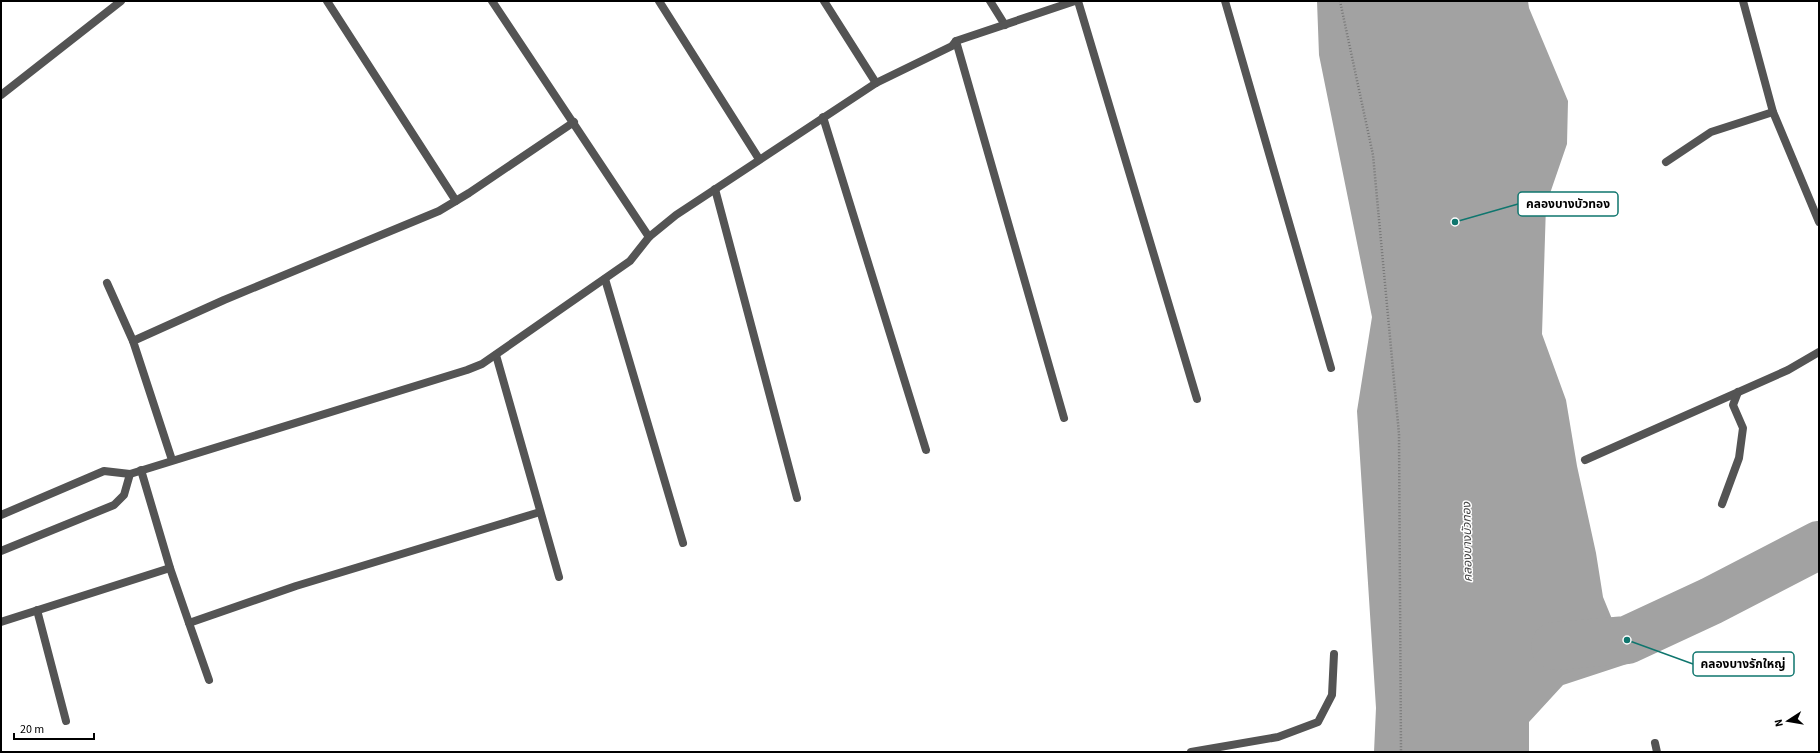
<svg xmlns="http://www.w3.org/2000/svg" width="1820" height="753" viewBox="0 0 1820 753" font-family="'Source Sans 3','Noto Sans Thai',sans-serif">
<rect width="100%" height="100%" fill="#fff"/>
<!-- water -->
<polygon fill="#a2a2a2" points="1317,1 1528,1 1529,8 1568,101 1567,144 1546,205 1542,334 1566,400 1577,466 1596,553 1603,597 1630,663 1563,685 1529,722 1529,752 1374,752 1376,708 1357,411 1372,317 1319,55"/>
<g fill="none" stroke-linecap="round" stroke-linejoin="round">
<!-- river -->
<polyline stroke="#a2a2a2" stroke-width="48" points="1555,646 1627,640 1711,601 1819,545"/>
<!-- path -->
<polyline stroke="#767676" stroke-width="2.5" stroke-dasharray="1 2" stroke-linecap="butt" points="1340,1 1373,155 1399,434 1401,752"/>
<!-- street -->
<g stroke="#545454" stroke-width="8">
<polyline points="327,1 456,201"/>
<polyline points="492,1 649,237"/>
<polyline points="659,1 759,159"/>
<polyline points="824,1 876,83"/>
<polyline points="990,1 1005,25"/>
<polyline points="1078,1 1197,399"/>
<polyline points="1225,1 1331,368"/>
<polyline points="1743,1 1773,112 1819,222"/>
<polyline points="956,41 1064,418"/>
<polyline points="1,95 121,1"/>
<polyline points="823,117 926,450"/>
<polyline points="1666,162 1711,132 1773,112"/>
<polyline points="715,189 797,498"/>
<polyline points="605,279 683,543"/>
<polyline points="107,283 133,341"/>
<polyline points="496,355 559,577"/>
<polyline points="172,460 133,341 224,300 439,211 469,193 574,122"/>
<polyline points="1585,460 1788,370 1819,352"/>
<polyline points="141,470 170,568 189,623 296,586 540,512"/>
<polyline points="1722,504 1739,458 1743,428 1733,405 1738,392"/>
<polyline points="1,515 104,471 130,474 467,370 482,364 630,261 649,237 676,215 876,83 952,46 956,41 1075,1"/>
<polyline points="1,551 114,505 124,495 130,474"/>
<polyline points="37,610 66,721"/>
<polyline points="1,622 170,568"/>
<polyline points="189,623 209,680"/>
<polyline points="1655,743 1657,752"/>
<polyline points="1191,752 1278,737 1318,722 1332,695 1334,654"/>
</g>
</g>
<g text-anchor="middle" stroke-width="3" stroke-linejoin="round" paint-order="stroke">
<!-- water labels -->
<g font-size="12" font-style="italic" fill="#434343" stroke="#fff">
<text transform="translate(1467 542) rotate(-91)" y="4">คลองบางบัวทอง</text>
</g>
</g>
<!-- callouts -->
<path fill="none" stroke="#0f766e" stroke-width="1.5" d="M1455 222L1518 204M1627 640L1693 664"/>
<g fill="#0f766e" stroke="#fff" stroke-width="1.5">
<circle cx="1455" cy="222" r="4"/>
<circle cx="1627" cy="640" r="4"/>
</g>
<g fill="#fff" stroke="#0f766e" stroke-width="1.5">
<rect x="1518" y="192" width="100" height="24" rx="4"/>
<rect x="1693" y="652" width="101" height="24" rx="4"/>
</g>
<g font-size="12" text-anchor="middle" font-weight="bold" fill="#000">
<text x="1568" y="208">คลองบางบัวทอง</text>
<text x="1743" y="668">คลองบางรักใหญ่</text>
</g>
<!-- border -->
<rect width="1820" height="753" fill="none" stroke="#000000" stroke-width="4"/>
<!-- north arrow -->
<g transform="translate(1788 721) rotate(258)" stroke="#ffffff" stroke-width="3" paint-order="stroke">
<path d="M0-3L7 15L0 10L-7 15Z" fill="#000000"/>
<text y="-6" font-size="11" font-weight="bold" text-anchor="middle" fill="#000000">N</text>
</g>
<!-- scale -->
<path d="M14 733v6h80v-6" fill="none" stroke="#000000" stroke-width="2"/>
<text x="20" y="733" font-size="12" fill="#000000" stroke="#ffffff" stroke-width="3" paint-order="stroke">20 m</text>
</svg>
